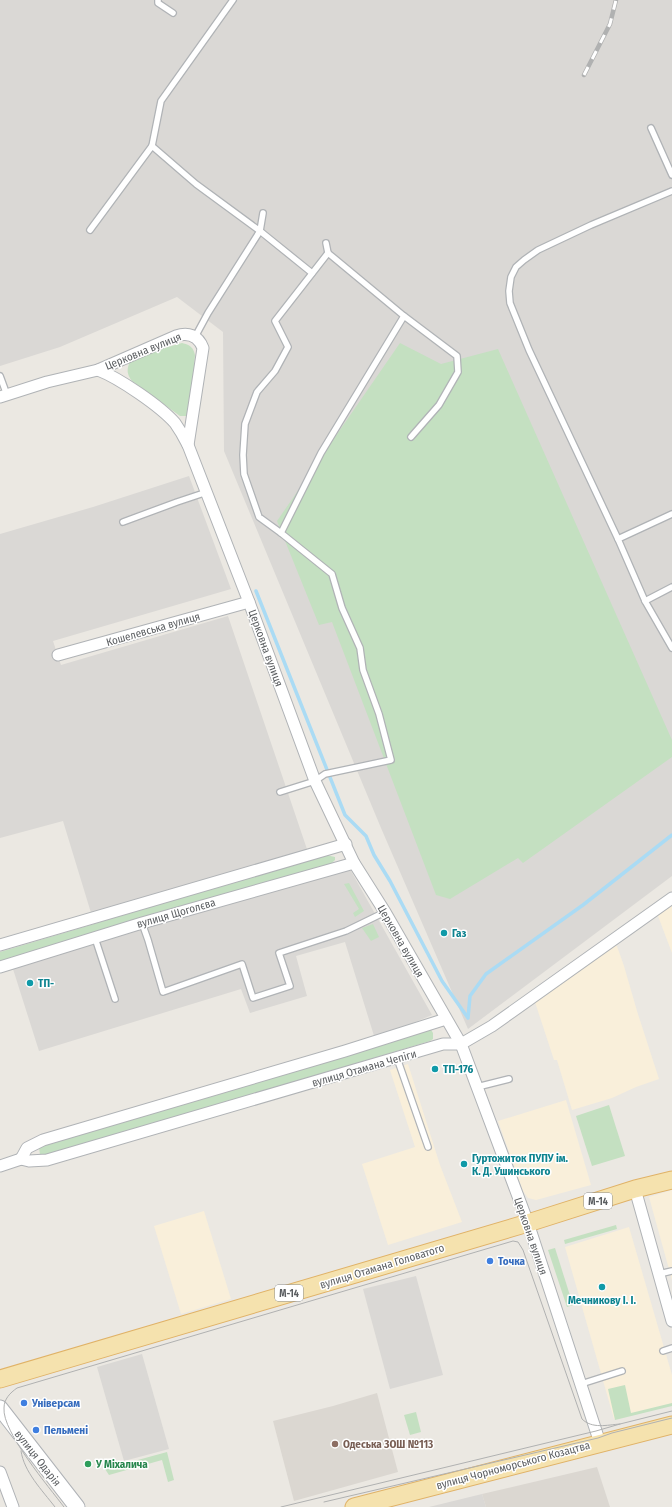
<svg xmlns="http://www.w3.org/2000/svg" width="672" height="1507" viewBox="0 0 672 1507" font-family="'Fira Sans Condensed',sans-serif">
<rect width="100%" height="100%" fill="#ebe8e2"/>
<!-- commercial -->
<g fill="#f9efda">
<polygon points="672,896 672,953 655,908"/>
<polygon points="613,935 624,966 637,1011 659,1079 636,1087 612,1098 572,1110 557,1060 554,1060 534,999"/>
<polygon points="408,1064 440,1165 462,1222 388,1245 362,1164 415,1147 390,1070"/>
<polygon points="566,1100 591,1185 536,1200 528,1198 523,1191 498,1121"/>
<polygon points="672,1190 672,1280 649,1197"/>
<polygon points="204,1211 231,1299 181,1314 154,1226"/>
<polygon points="629,1227 672,1375 672,1404 614,1419 565,1247"/>
</g>
<!-- industrial -->
<g fill="#dad8d5">
<polygon points="0,0 672,0 672,876 468,1029 381,828 224,451 223,332 177,297 60,347 0,366"/>
<polygon points="189,476 231,589 53,641 61,665 228,616 311,861 95,926 63,821 0,838 0,534 93,507"/>
<polygon points="347,864 432,1015 375,1039 345,942 296,956 307,996 250,1013 241,989 39,1051 13,969"/>
<polygon points="416,1276 443,1375 390,1389 363,1289"/>
<polygon points="142,1354 169,1449 124,1461 97,1367"/>
<polygon points="482,1494 486,1507 429,1507"/>
</g>
<!-- education -->
<g fill="#dbd7d1">
<polygon points="377,1393 398,1472 294,1501 273,1421 333,1406"/>
<polygon points="597,1467 610,1507 486,1507 482,1494"/>
</g>
<!-- green -->
<g fill="#c4e0c1">
<path d="M182,343C190,345 193,347 195,355L191,409L187,416H180L132,381C126,373 127,369 130,361L147,353Z"/>
<polygon points="400,343 441,364 498,349 672,740 672,757 523,863 518,858 450,899 436,895 332,622 319,625 277,521"/>
<polygon points="326,855 335,857 335,860 331,864 0,963 0,952"/>
<polygon points="349,883 364,911 355,917 353,913 359,909 344,884"/>
<polygon points="373,924 379,937 371,941 362,928"/>
<polygon points="430,1028 433,1033 433,1039 430,1041 59,1153 45,1157 40,1155 39,1147 43,1144"/>
<polygon points="609,1105 625,1156 592,1166 576,1116"/>
<polygon points="616,1225 617,1229 565,1244 564,1240"/>
<polygon points="555,1248 573,1305 567,1307 548,1250"/>
<polygon points="625,1385 631,1413 672,1403 672,1406 615,1420 608,1389"/>
<polygon points="416,1412 421,1432 410,1435 404,1415"/>
<polygon points="167,1452 174,1480 168,1482 162,1460 109,1475 105,1469"/>
</g>
<g fill="none" stroke-linecap="round" stroke-linejoin="round">
<!-- stream -->
<polyline stroke="#aadbf4" stroke-width="3.5" points="256,591 345,815 366,836 374,855 390,881 442,981 468,1018 470,996 486,974 583,905 672,835"/>
<!-- lane casing -->
<g stroke="#b0b3b6" stroke-width="8">
<g id="lane">
<polyline points="158,0 158,3 173,13"/>
<polyline points="651,128 672,175"/>
<polyline points="152,146 161,101 233,0"/>
<polyline points="672,191 591,225 538,250 524,260 516,267 511,277 509,291 510,303 529,350 618,539 645,601 672,648"/>
<polyline points="90,230 152,146 196,184 260,231 312,273"/>
<polyline points="326,243 328,253 404,316"/>
<polyline points="195,337 208,313 260,231 263,213"/>
<polyline points="0,376 7,395"/>
<polyline points="123,522 177,502 207,492"/>
<polyline points="281,533 259,517 244,474 243,455 245,424 257,392 275,371 288,347 275,321 328,253"/>
<polyline points="618,539 672,514"/>
<polyline points="645,601 672,587"/>
<polyline points="280,792 315,781 325,774 391,760 379,714 363,670 360,648 342,608 332,574 281,533 321,453 404,316 457,356 458,372 439,405 411,437"/>
<polyline points="142,923 148,940 163,992 242,964 253,998 290,986 279,953 346,931 385,912"/>
<polyline points="95,938 115,999"/>
<polyline points="397,1058 428,1147"/>
<polyline points="477,1087 509,1079"/>
<polyline points="659,1274 672,1271"/>
<polyline points="663,1351 672,1348"/>
<polyline points="581,1384 622,1371"/>
</g>
</g>
<!-- street casing -->
<g stroke="#b0b3b6" stroke-width="13">
<g id="street">
<path d="M98,370C119,378 160,406 175,423C180,430 184,437 188,445L249,602L315,781L354,863L385,912L461,1044L528,1223L600,1443"/>
<path d="M0,397L47,382L98,370L176,336C188,332 198,335 203,348L188,445"/>
<polyline points="58,655 249,602"/>
<polyline points="0,945 346,844"/>
<polyline points="0,967 142,923 354,863"/>
<polyline points="21,1159 27,1148 43,1140 345,1051 446,1019"/>
<polyline points="0,1166 21,1159 29,1161 47,1160 443,1044 461,1044 492,1026 672,898"/>
<polyline points="635,1189 672,1321"/>
<polyline points="0,1472 13,1507"/>
</g>
</g>
<!-- secondary casing -->
<g stroke="#afb2b6" stroke-width="17">
<polyline id="secondary" points="0,1408 77,1507"/>
</g>
<!-- primary casing -->
<g stroke="#e0b267" stroke-width="19">
<g id="primary">
<polyline points="0,1379 528,1223 635,1189 672,1180"/>
<polyline points="354,1507 672,1425"/>
</g>
</g>
<!-- lane -->
<use href="#lane" stroke="#fff" stroke-width="5.5"/>
<!-- street -->
<use href="#street" stroke="#fff" stroke-width="11"/>
<!-- secondary -->
<use href="#secondary" stroke="#fff" stroke-width="15"/>
<!-- primary -->
<use href="#primary" stroke="#f5e2ae" stroke-width="17"/>
<!-- tram -->
<g stroke="#b0b1b1" stroke-width="1">
<path d="M21,1451C24,1472 42,1490 55,1507"/>
<polyline points="324,1502 598,1438 612,1433 672,1418"/>
<path d="M64,1507C49,1487 2,1432 4,1408C4,1399 10,1393 17,1388L513,1241L518,1242L523,1250L582,1419C592,1429 607,1425 620,1424"/>
<polyline points="281,1507 596,1431 620,1424 672,1411"/>
</g>
<!-- rail casing -->
<g stroke="#b0b1b1" stroke-width="4.5">
<polyline id="rail" points="584,75 610,24 616,0"/>
</g>
<!-- rail -->
<use href="#rail" stroke="#fff" stroke-width="3" stroke-dasharray="9" stroke-linecap="butt"/>
</g>
<!-- markers -->
<g fill="#0f9aa8" stroke="#fff" stroke-width="1.5">
<circle cx="444" cy="933" r="4"/>
<circle cx="30" cy="983" r="4"/>
<circle cx="435" cy="1069" r="4"/>
<circle cx="464" cy="1164" r="4"/>
<circle cx="602" cy="1287" r="4"/>
</g>
<g fill="#3f7fe0" stroke="#fff" stroke-width="1.5">
<circle cx="490" cy="1261" r="4"/>
<circle cx="24" cy="1403" r="4"/>
<circle cx="36" cy="1430" r="4"/>
</g>
<circle fill="#8d6e63" stroke="#fff" stroke-width="1.5" cx="335" cy="1444" r="4"/>
<circle fill="#2e9e5b" stroke="#fff" stroke-width="1.5" cx="88" cy="1464" r="4"/>
<g text-anchor="middle" stroke-width="3" stroke-linejoin="round" paint-order="stroke">
<!-- shield labels -->
<g fill="#fff" stroke="#8c8e90" stroke-width="1">
<rect x="584" y="1193" width="28" height="16" rx="3"/>
<rect x="275" y="1285" width="28" height="16" rx="3"/>
</g>
<g font-size="10" font-weight="bold" fill="#5b5e61">
<text x="598" y="1205">М-14</text>
<text x="289" y="1297">М-14</text>
</g>
<!-- street labels -->
<g font-size="11" fill="#5b5e61" stroke="#fff">
<text transform="translate(143 351) rotate(-22)" y="4">Церковна вулиця</text>
<text transform="translate(153 629) rotate(-16)" y="4">Кошелевська вулиця</text>
<text transform="translate(266 648) rotate(70)" y="4">Церковна вулиця</text>
<text transform="translate(176 913) rotate(-16)" y="4">вулиця Щоголєва</text>
<text transform="translate(401 941) rotate(60)" y="4">Церковна вулиця</text>
<text transform="translate(364 1068) rotate(-16)" y="4">вулиця Отамана Чепіги</text>
<text transform="translate(531 1236) rotate(71)" y="4">Церковна вулиця</text>
<text transform="translate(382 1266) rotate(-17)" y="4">вулиця Отамана Головатого</text>
<text transform="translate(38 1458) rotate(52)" y="4">вулиця Одарія</text>
<text transform="translate(513 1465) rotate(-15)" y="4">вулиця Чорноморського Козацтва</text>
</g>
<!-- culture labels -->
<g font-size="11" font-weight="bold" fill="#0d838f" stroke="#fff" text-anchor="start">
<text x="452" y="937">Газ</text>
<text x="38" y="987">ТП-</text>
<text x="443" y="1073">ТП-176</text>
<text x="472" y="1162">Гуртожиток ПУПУ ім.<tspan x="472" dy="13">К. Д. Ушинського</tspan></text>
<text x="602" y="1304" text-anchor="middle">Мечникову І. І.</text>
</g>
<!-- shop labels -->
<g font-size="11" font-weight="bold" fill="#366cbe" stroke="#fff" text-anchor="start">
<text x="498" y="1265">Точка</text>
<text x="32" y="1407">Унiверсам</text>
<text x="44" y="1434">Пельмені</text>
</g>
<!-- education labels -->
<g font-size="11" font-weight="bold" fill="#785e54" stroke="#fff" text-anchor="start">
<text x="343" y="1448">Одеська ЗОШ №113</text>
</g>
<!-- leisure labels -->
<g font-size="11" font-weight="bold" fill="#27864d" stroke="#fff" text-anchor="start">
<text x="96" y="1468">У Міхалича</text>
</g>
</g>
</svg>
